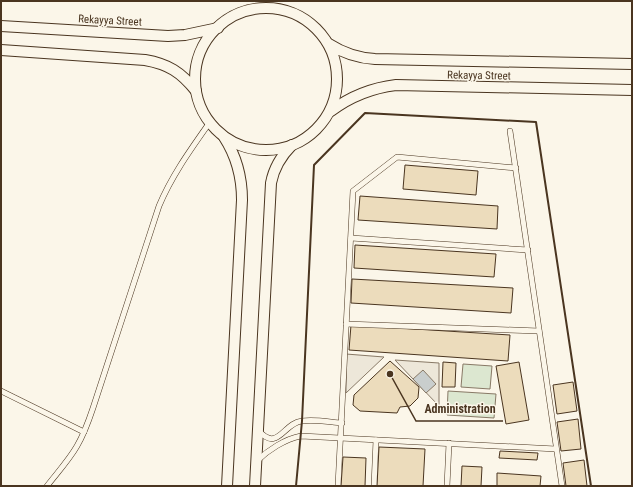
<svg xmlns="http://www.w3.org/2000/svg" width="633" height="487" viewBox="0 0 633 487" font-family="'Roboto Condensed',sans-serif">
<rect width="100%" height="100%" fill="#fbf6e9"/>
<!-- green -->
<g fill="#dce7d0" stroke="#887966">
<polygon points="463,364 492,366 490,389 461,387"/>
<polygon points="448,391 496,394 494,418 447,415"/>
</g>
<!-- parking -->
<g fill="#ede7d9" stroke="#887966">
<polygon points="346,354 384,357 346,393"/>
<polygon points="395,360 439,363 439,406 413,379"/>
</g>
<!-- water -->
<polygon fill="#c9cecd" stroke="#887966" points="423,370 436,384 426,393 413,379"/>
<!-- building -->
<g fill="#ecdcbc" stroke="#4a3520">
<polygon points="405,165 478,171 476,195 403,189"/>
<polygon points="360,196 498,206 497,229 358,220"/>
<polygon points="355,245 496,254 494,277 354,268"/>
<polygon points="352,279 513,288 511,313 351,303"/>
<polygon points="351,325 510,335 508,361 349,350"/>
<polygon points="390,361 419,387 418,398 410,406 400,407 397,413 360,411 353,405 354,395"/>
<polygon points="443,362 456,363 455,387 442,387"/>
<polygon points="519,362 529,420 506,424 496,366"/>
<polygon points="573,382 577,411 557,414 553,385"/>
<polygon points="578,419 581,449 561,451 557,422"/>
<polygon points="379,447 425,449 423,486 377,486"/>
<polygon points="500,451 538,453 537,460 499,458"/>
<polygon points="343,457 366,458 365,486 341,486"/>
<polygon points="584,460 587,486 566,486 563,463"/>
<polygon points="462,466 482,467 481,486 461,486"/>
<polygon points="497,473 541,476 540,486 497,486"/>
</g>
<g fill="none" stroke-linecap="round" stroke-linejoin="round">
<!-- lane casing -->
<g stroke="#4a3520" stroke-width="6">
<g id="lane">
<polyline points="510,131 562,486"/>
<polyline points="351,238 528,250"/>
<polyline points="346,324 539,331"/>
<polyline points="1,391 84,432"/>
<path d="M258,430C278,453 283,423 302,421C314,419 329,422 342,423"/>
<path d="M257,461C268,450 285,439 301,436L556,449"/>
<path d="M47,486C57,473 69,460 77,446C84,434 89,420 93,408L159,206C172,175 191,149 210,122"/>
<polyline points="338,486 353,191 397,157 516,168"/>
<polyline points="374,486 376,440"/>
<polyline points="447,486 449,443"/>
</g>
</g>
<!-- street casing -->
<g stroke="#4a3520" stroke-width="12">
<g id="street">
<circle cx="266" cy="79" r="71"/>
<polyline points="1,26 168,36 185,35 218,28"/>
<path d="M329,44C343,53 357,58 375,59L632,64"/>
<path d="M1,50L145,60C168,64 181,72 196,91"/>
<path d="M331,111C351,96 371,88 396,85L632,90"/>
<path d="M224,137C237,157 242,177 242,200L227,486"/>
<path d="M255,486L271,183C274,167 281,156 292,145"/>
</g>
</g>
<!-- lane -->
<use href="#lane" stroke="#fbf6e9" stroke-width="5"/>
<!-- street -->
<use href="#street" stroke="#fbf6e9" stroke-width="10"/>
<!-- wall -->
<polyline stroke="#4a3520" stroke-width="2" points="296,486 302,421 314,165 365,113 536,122 591,486"/>
</g>
<g text-anchor="middle" stroke-width="3" stroke-linejoin="round" paint-order="stroke">
<!-- street labels -->
<g font-size="11" fill="#4a3520" stroke="#fbf6e9">
<text transform="translate(110 20) rotate(3)" y="4">Rekayya Street</text>
<text transform="translate(479 75) rotate(1)" y="4">Rekayya Street</text>
</g>
</g>
<!-- callouts -->
<path fill="none" stroke="#4a3520" stroke-width="1.5" d="M390 374L416 421H503"/>
<circle fill="#4a3520" stroke="#fbf6e9" stroke-width="1.5" cx="390" cy="374" r="4"/>
<g font-size="12" text-anchor="middle" font-weight="bold" fill="#4a3520" stroke="#fbf6e9" stroke-width="3" stroke-linejoin="round" paint-order="stroke">
<text x="460" y="413">Administration</text>
</g>
<!-- border -->
<rect width="633" height="487" fill="none" stroke="#4a3520" stroke-width="4"/>
</svg>
